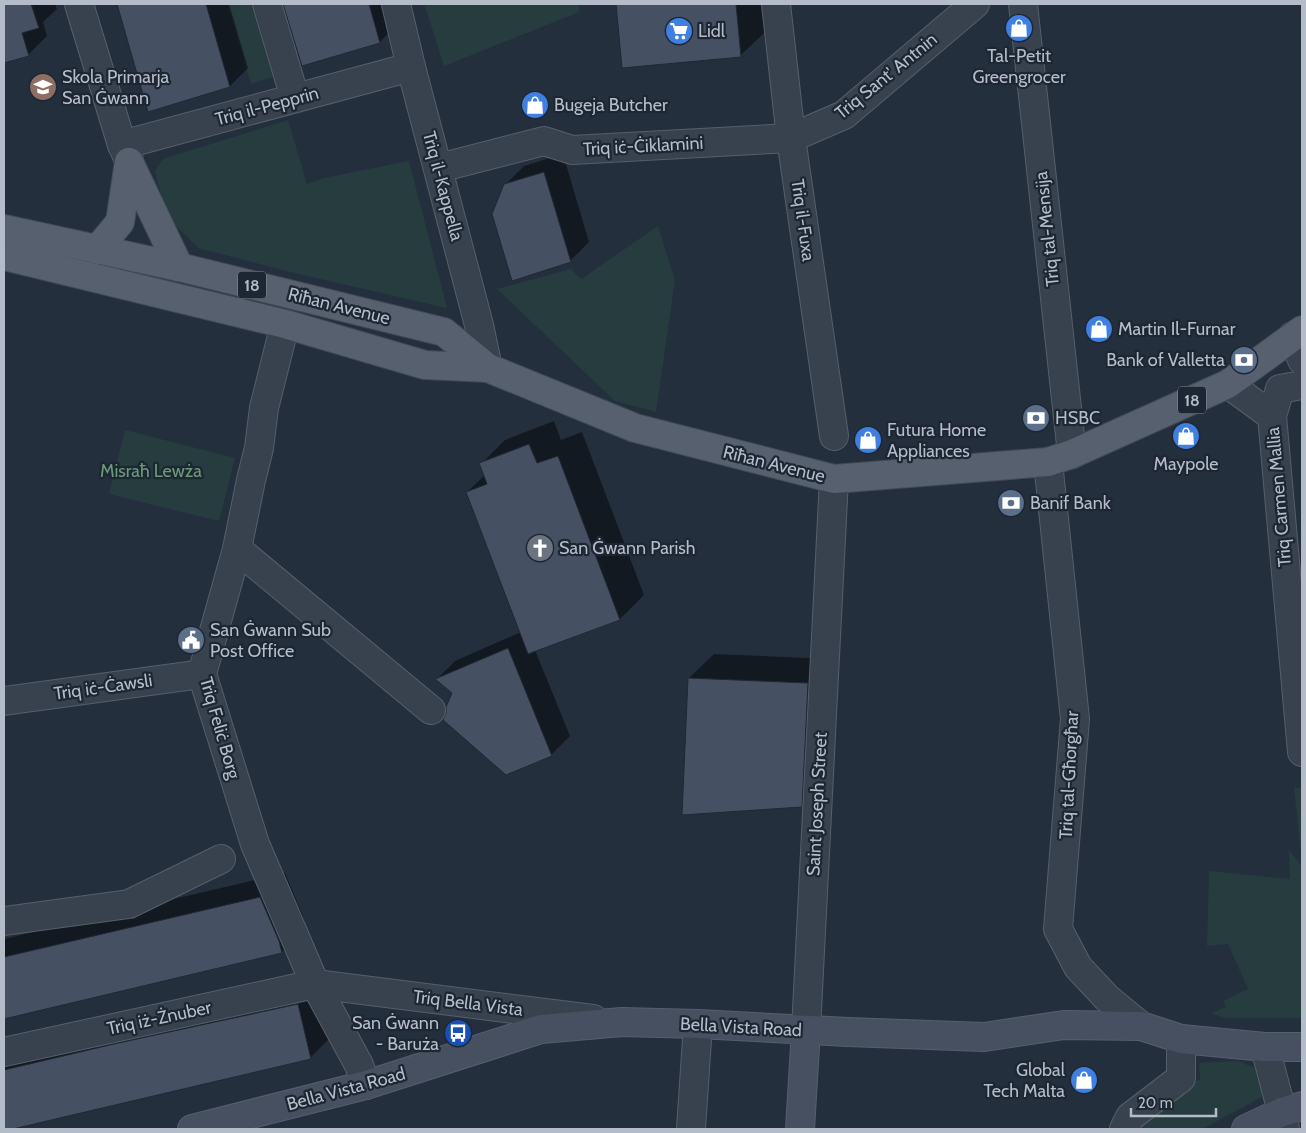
<svg xmlns="http://www.w3.org/2000/svg" width="1306" height="1133" viewBox="0 0 1306 1133" font-family="Cabin,sans-serif">
<rect width="100%" height="100%" fill="#242f3e"/>
<!-- green -->
<g fill="#263c3f">
<polygon points="227,4 251,4 273,77 251,84"/>
<polygon points="434,4 579,4 579,12 444,66 425,6"/>
<polygon points="288,120 307,184 324,178 409,161 447,308 294,273 198,248 167,217 155,171 163,159"/>
<polygon points="658,226 675,280 656,412 615,401 497,289 571,269 581,279"/>
<polygon points="125,430 235,458 219,521 109,494"/>
<polygon points="1294,788 1302,788 1302,861"/>
<polygon points="1289,850 1302,866 1302,1018 1225,1018 1211,1013 1226,1007 1223,1001 1248,989 1228,944 1207,946 1209,871 1290,879"/>
<polygon points="1238,1061 1262,1071 1262,1097 1202,1129 1134,1129 1138,1120 1200,1079 1199,1063"/>
</g>
<!-- shadow -->
<g fill="#0007">
<polygon points="4,4 55,4 57,9 43,22 47,36 29,54 4,62"/>
<polygon points="118,4 229,4 248,68 230,86 149,110"/>
<polygon points="285,4 393,4 398,23 380,42 303,64"/>
<polygon points="618,4 762,4 765,32 740,56 623,67"/>
<polygon points="563,154 589,242 570,261 505,185 524,166"/>
<polygon points="554,421 561,440 582,432 644,595 620,619 535,650 570,736 551,755 453,692 437,679 455,661 521,632 467,492 485,475 481,464 505,440"/>
<polygon points="714,654 832,659 826,781 801,806 689,678"/>
<polygon points="285,873 303,916 306,927 282,952 4,1018 4,939"/>
<polygon points="322,980 335,1033 310,1058 8,1129 4,1129 4,1052"/>
</g>
<!-- building -->
<g fill="#455162" stroke="#1f2835">
<polygon points="4,4 31,4 39,28 22,33 29,56 4,63"/>
<polygon points="117,4 206,4 230,87 148,112"/>
<polygon points="283,4 369,4 380,43 302,66"/>
<polygon points="616,4 736,4 741,57 622,68"/>
<polygon points="544,172 571,262 512,281 492,214 504,184"/>
<polygon points="529,444 537,463 558,456 620,620 528,654 466,492 487,484 479,463"/>
<polygon points="508,648 552,756 506,775 443,720 446,713 446,707 452,693 435,679"/>
<polygon points="688,678 808,683 802,807 682,815"/>
<polygon points="260,897 279,941 282,953 4,1019 4,957"/>
<polygon points="298,1004 311,1059 13,1129 4,1129 4,1070 114,1044"/>
</g>
<g fill="none" stroke-linecap="round" stroke-linejoin="round">
<!-- street casing -->
<g stroke="#565f6c" stroke-width="30">
<g id="street">
<polyline points="79,4 122,145 129,160"/>
<polyline points="267,4 295,98"/>
<polyline points="396,4 411,67 479,325 488,368"/>
<polyline points="776,4 791,138 834,436"/>
<polyline points="1023,4 1072,454"/>
<polyline points="122,145 411,67"/>
<polyline points="439,168 544,141 572,150 791,138 844,115 975,4"/>
<polyline points="285,324 264,408 259,448 251,480 237,549 202,674 255,844 315,984 359,1065 366,1085"/>
<polyline points="1293,336 1302,360"/>
<polyline points="1228,384 1272,416"/>
<polyline points="1302,385 1280,389 1272,416 1302,752"/>
<polyline points="1048,462 1075,719 1058,929 1078,967 1107,998 1141,1026"/>
<polyline points="237,549 431,710"/>
<polyline points="4,701 202,674"/>
<polyline points="4,921 129,904 221,859"/>
<polyline points="806,1030 834,479"/>
<polyline points="1265,1047 1282,1112 1285,1129"/>
<polyline points="4,1052 315,984 593,1019"/>
<polyline points="691,1129 698,1024"/>
<polyline points="1124,1129 1130,1117 1181,1078 1181,1039"/>
</g>
</g>
<!-- secondary casing -->
<g stroke="#565f6c" stroke-width="30">
<g id="secondary">
<polyline points="192,1129 366,1085 541,1029 622,1022 698,1024 848,1032 984,1037 1064,1025 1141,1026 1181,1039 1265,1047 1302,1047"/>
<polyline points="800,1129 806,1030"/>
<polyline points="1246,1129 1282,1112 1302,1106"/>
</g>
</g>
<!-- primary casing -->
<g stroke="#414a57" stroke-width="30">
<g id="primary">
<polyline points="129,162 179,267"/>
<polyline points="4,229 179,267 444,332 488,368 635,428 834,479 1048,462 1072,454 1228,384 1302,330"/>
<polyline points="97,250 120,222 129,162"/>
<polyline points="4,256 285,324 425,365 488,368"/>
</g>
</g>
<!-- street -->
<use href="#street" stroke="#38414e" stroke-width="28"/>
<!-- secondary -->
<use href="#secondary" stroke="#465061" stroke-width="28"/>
<!-- primary -->
<use href="#primary" stroke="#56606e" stroke-width="28"/>
</g>
<!-- icons -->
<defs>
<g id="shop-disc" transform="scale(1.4375)"><circle r="9.5" fill="#3f7fe0" stroke="#1d2633"/><path d="M-5-2.5h2.3a2.7 3.5 0 0 1 5.4 0H5L5.5 6h-11ZM-1.5-2.5h3a1.5 2.3 0 0 0-3 0Z" fill="#fff"/></g>
<g id="supermarket-disc" transform="scale(1.4375)"><circle r="9.5" fill="#3f7fe0" stroke="#1d2633"/><path d="M-6-5.5h2.5l.6 2H6L4.5 2H-2.5L-4.4-4H-6ZM-1.5 3.2a1.3 1.3 0 1 0 .1 0ZM3 3.2a1.3 1.3 0 1 0 .1 0Z" fill="#fff"/></g>
<g id="school-disc" transform="scale(1.4375)"><circle r="9.5" fill="#8d6e63" stroke="#1d2633"/><path d="M0-5L7-2L0 1L-7-2ZM-4 1L0 2.5L4 1V4Q0 6-4 4Z" fill="#fff"/></g>
<g id="bank-disc" transform="scale(1.4375)"><circle r="9.5" fill="#5c6f8a" stroke="#1d2633"/><path d="M-6-4H6V4H-6ZM0-2.3a2.3 2.3 0 1 0 0 4.6a2.3 2.3 0 1 0 0-4.6Z" fill="#fff"/></g>
<g id="church-disc" transform="scale(1.4375)"><circle r="9.5" fill="#6b7280" stroke="#1d2633"/><path d="M-1.2-6h2.4v3.5h3.3v2.4h-3.3V6h-2.4V-.1h-3.3v-2.4h3.3Z" fill="#fff"/></g>
<g id="civic-disc" transform="scale(1.4375)"><circle r="9.5" fill="#5c6f8a" stroke="#1d2633"/><path d="M-.6-6.5H3V-4.5H.6V-3L4-1V1h2V6H-6V1h2V-1L-.6-3ZM-1.2 2.5V6h2.4V2.5Z" fill="#fff"/></g>
<g id="bus-disc" transform="scale(1.4375)"><circle r="9.5" fill="#1a4fb4" stroke="#1d2633"/><path d="M-5-6H5V4H4V6H2V4H-2V6H-4V4H-5ZM-3.5-4V0h7V-4ZM-3.5 1.2v1.5H-2V1.2ZM2 1.2v1.5H3.5V1.2Z" fill="#fff"/></g>
</defs>
<g fill-rule="evenodd">
<use href="#shop-disc" x="1019" y="28"/>
<use href="#supermarket-disc" x="679" y="31"/>
<use href="#school-disc" x="43" y="87"/>
<use href="#shop-disc" x="535" y="105"/>
<use href="#shop-disc" x="1099" y="329"/>
<use href="#bank-disc" x="1244" y="360"/>
<use href="#bank-disc" x="1036" y="418"/>
<use href="#shop-disc" x="1186" y="436"/>
<use href="#shop-disc" x="868" y="440"/>
<use href="#bank-disc" x="1011" y="503"/>
<use href="#church-disc" x="540" y="548"/>
<use href="#civic-disc" x="191" y="640"/>
<use href="#bus-disc" x="458" y="1033"/>
<use href="#shop-disc" x="1084" y="1080"/>
</g>
<g text-anchor="middle" stroke-width="4.5" stroke-linejoin="round" paint-order="stroke">
<!-- shield labels -->
<g fill="#1d2633" stroke="#878f9c" stroke-width="1">
<rect x="238" y="271.5" width="28" height="27" rx="4"/>
<rect x="1178" y="386.5" width="28" height="27" rx="4"/>
</g>
<g font-size="16" font-weight="bold" fill="#b4bcc9">
<text x="252" y="291">18</text>
<text x="1192" y="406">18</text>
</g>
<!-- poi labels -->
<g font-size="18" fill="#b4bcc9" stroke="#1d2633" text-anchor="start">
<text x="698" y="37">Lidl</text>
<text x="1019" y="62" text-anchor="middle">Tal-Petit<tspan x="1019" dy="21">Greengrocer</tspan></text>
<text x="62" y="83">Skola Primarja<tspan x="62" dy="21">San Ġwann</tspan></text>
<text x="554" y="111">Bugeja Butcher</text>
<text x="1118" y="335">Martin Il-Furnar</text>
<text x="1225" y="366" text-anchor="end">Bank of Valletta</text>
<text x="1055" y="424">HSBC</text>
<text x="887" y="436">Futura Home<tspan x="887" dy="21">Appliances</tspan></text>
<text x="1186" y="470" text-anchor="middle">Maypole</text>
<text x="1030" y="509">Banif Bank</text>
<text x="559" y="554">San Ġwann Parish</text>
<text x="210" y="636">San Ġwann Sub<tspan x="210" dy="21">Post Office</tspan></text>
<text x="439" y="1029" text-anchor="end">San Ġwann<tspan x="439" dy="21">- Baruża</tspan></text>
<text x="1065" y="1076" text-anchor="end">Global<tspan x="1065" dy="21">Tech Malta</tspan></text>
</g>
<!-- street labels -->
<g font-size="18" fill="#b4bcc9" stroke="#1d2633">
<text transform="translate(886 76) rotate(-39)" y="6">Triq Sant' Antnin</text>
<text transform="translate(267 106) rotate(-15)" y="6">Triq il-Pepprin</text>
<text transform="translate(643 146) rotate(-3)" y="6">Triq iċ-Ċiklamini</text>
<text transform="translate(443 186) rotate(75)" y="6">Triq il-Kappella</text>
<text transform="translate(803 220) rotate(82)" y="6">Triq il-Fuxa</text>
<text transform="translate(1047 229) rotate(-96)" y="6">Triq tal-Mensija</text>
<text transform="translate(339 306) rotate(14)" y="6">Riħan Avenue</text>
<text transform="translate(774 464) rotate(14)" y="6">Riħan Avenue</text>
<text transform="translate(1279 497) rotate(-95)" y="6">Triq Carmen Mallia</text>
<text transform="translate(103 687) rotate(-8)" y="6">Triq iċ-Ċawsli</text>
<text transform="translate(220 728) rotate(74)" y="6">Triq Feliċ Borg</text>
<text transform="translate(1069 775) rotate(-87)" y="6">Triq tal-Għorgħar</text>
<text transform="translate(817 804) rotate(-87)" y="6">Saint Joseph Street</text>
<text transform="translate(468 1003) rotate(7)" y="6">Triq Bella Vista</text>
<text transform="translate(159 1018) rotate(-12)" y="6">Triq iż-Żnuber</text>
<text transform="translate(741 1027) rotate(3)" y="6">Bella Vista Road</text>
<text transform="translate(346 1089) rotate(-15)" y="6">Bella Vista Road</text>
</g>
<!-- park labels -->
<g font-size="18" fill="#6b9a76" stroke="#1d2633">
<text x="151" y="477">Misraħ Lewża</text>
</g>
</g>
<!-- border -->
<rect width="1306" height="1133" fill="none" stroke="#b4bcc9" stroke-width="10"/>
<!-- scale -->
<path d="M1131 1108v8h85v-8" fill="none" stroke="#b4bcc9" stroke-width="2.5"/>
<text x="1138" y="1108" font-size="15" fill="#b4bcc9" stroke="#1d2633" stroke-width="4" paint-order="stroke">20 m</text>
</svg>
